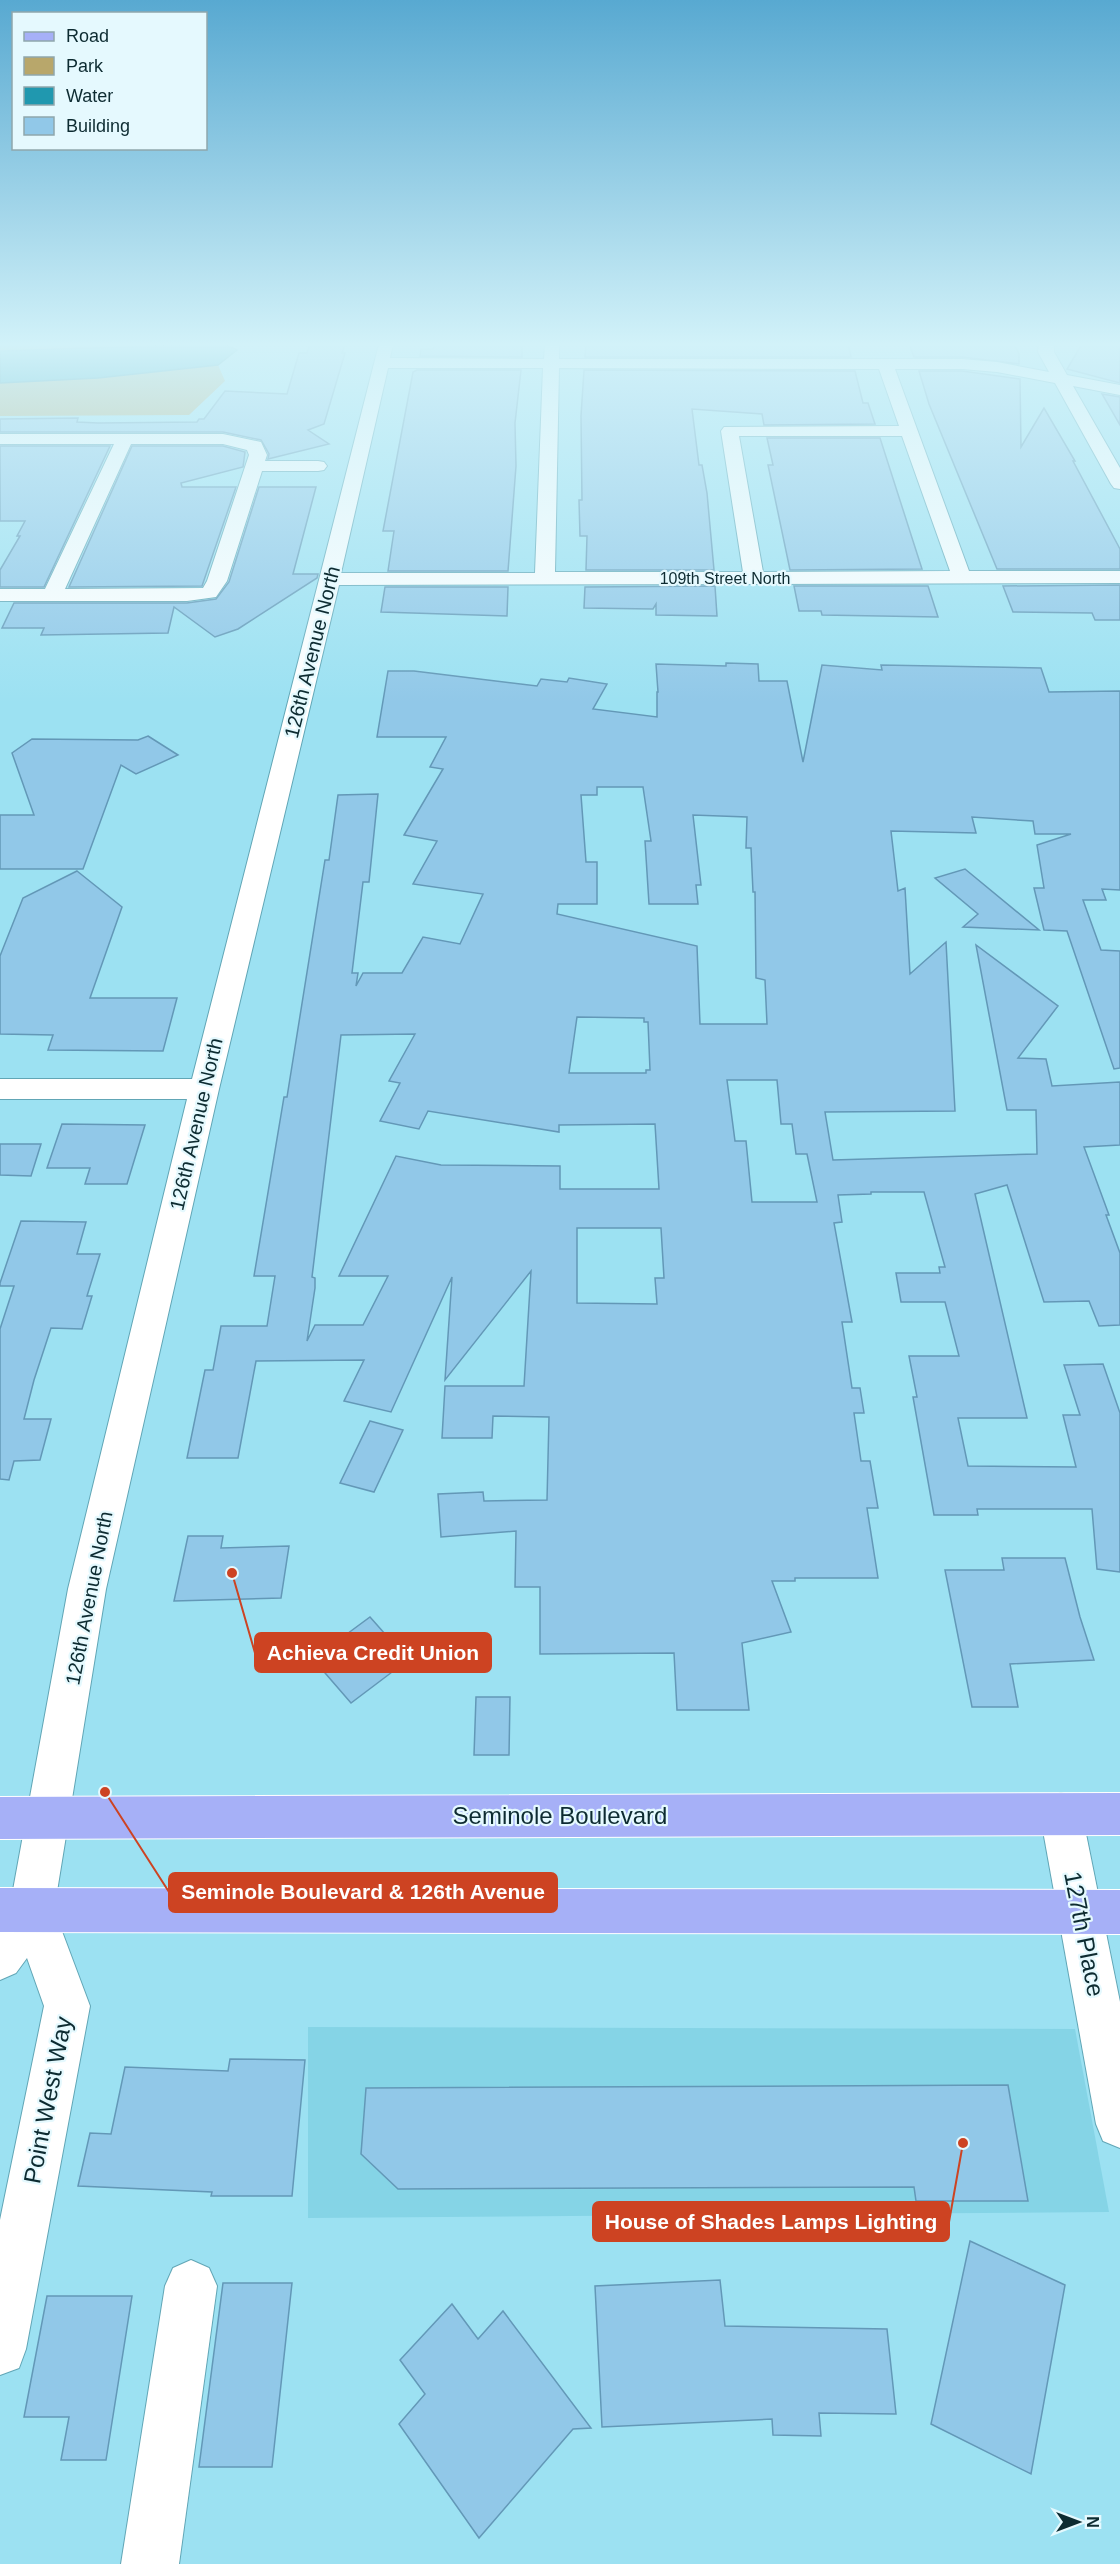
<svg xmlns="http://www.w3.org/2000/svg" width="1120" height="2564" viewBox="0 0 1120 2564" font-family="Arial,sans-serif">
<rect width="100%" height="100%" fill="#9ce1f2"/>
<!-- built -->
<polygon fill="#85d4e6" points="308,2027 1075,2029 1109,2212 308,2218"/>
<!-- green -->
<g fill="#b8a76b">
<polygon points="0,344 208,344 0,351"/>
<polygon points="218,365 225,381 189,415 0,416 0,383 98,378"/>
</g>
<!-- water -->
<polygon fill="#2098af" stroke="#1a7789" stroke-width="1.5" points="208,344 225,344 237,350 218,365 98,378 0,383 0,351"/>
<!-- building -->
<g fill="#91c8e8" stroke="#6398b7" stroke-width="1.5" fill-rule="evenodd">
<polygon points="310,344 345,344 342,353 345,353 324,424 308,430 329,444 268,459 269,454 261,440 223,432 0,432 0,419 78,418 77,422 98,423 197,422 199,419 204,419 225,391 287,394 299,353 307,353"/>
<polygon points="434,344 522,344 522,357 420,356 421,349 433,349"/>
<polygon points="586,344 848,344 851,357 585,357"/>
<polygon points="909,344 1014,344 1019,354 1019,364 962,357 914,357"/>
<polygon points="1082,344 1120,344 1120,383 1067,369"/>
<polygon points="417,370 521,370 515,423 516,466 508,571 388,571 394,531 383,531 413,372"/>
<polygon points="584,370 855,371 863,403 868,403 875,424 764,425 762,414 692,409 699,465 702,465 707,493 714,570 586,570 587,536 580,536 579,500 582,500 581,416"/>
<polygon points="919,371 962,371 1020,379 1021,447 1044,408 1075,461 1073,461 1120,549 1120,569 997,569 929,404"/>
<polygon points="1102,394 1120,397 1120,425"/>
<polygon points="767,438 880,438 922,569 790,570 768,465 773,465"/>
<polygon points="0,446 110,446 44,587 0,587 0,570 20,536 17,536 25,521 0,521"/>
<polygon points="132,446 223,446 245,452 243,467 181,483 182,487 236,487 202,586 69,587"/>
<polygon points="259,487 316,487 293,574 318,574 317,578 238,629 215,637 174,607 168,633 41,635 44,628 2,628 14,603 187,603 216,599 229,582"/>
<polygon points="1120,585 1120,620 1095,620 1092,613 1013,612 1003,586"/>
<polygon points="715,586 717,616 656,615 656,604 653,609 584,608 585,587"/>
<polygon points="794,586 928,586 938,617 822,615 821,611 799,611"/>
<polygon points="385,587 508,587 507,616 381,612"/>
<path d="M726,663L758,664L759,681H787L803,762L822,665L882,670L881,665L1041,668L1049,692L1120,691V890L1102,889L1106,900H1083L1101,950L1120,951V1068L1114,1069L1067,931L1044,930L1034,888H1044L1037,845L1071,834H1035L1033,821L972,817L976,833L891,831L898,891L905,888L910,974L946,942L955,1111L825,1112L833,1160L1037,1154L1036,1110H1007L976,945L1058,1006L1018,1058L1046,1059L1052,1086L1120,1082V1145L1084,1147L1109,1215H1106L1120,1253V1325L1099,1326L1089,1301L1044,1302L1007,1185L975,1194L1027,1418H958L968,1466L1076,1467L1063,1415H1080L1064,1365L1103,1364L1120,1413V1572L1097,1569L1092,1509H977L978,1515H934L913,1397H917L909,1356H959L945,1302H901L896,1273H940L939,1267H945L924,1192H871V1194L838,1195L842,1222L834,1223L852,1322H842L852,1388H860L864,1413H854L861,1461H870L878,1508H867L878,1578H795V1581H772L791,1632L742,1643L749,1710H677L674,1653L540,1654V1587H515L516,1531L441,1537L438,1494L483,1492L484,1501L547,1500L549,1417L493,1416L492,1438H442L445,1386H524L531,1271L445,1380L452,1277L391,1412L344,1401L364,1360L256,1361L238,1458H187L205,1370H213L221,1326H267L275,1276H254L284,1097H287L325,860H329L338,795L378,794L369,882H363L352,973H358L356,986L363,973H402L423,937L460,944L483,894L413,884L437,841L404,835L443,769L430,767L446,737H377L388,671H414L537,686L541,679L567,682L569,678L607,684L593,709L657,717V692H658L656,664L726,666ZM597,787H643L651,841H645L649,904H698L696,885H701L693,815L747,817L746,848H751L753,892H755L756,978L765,980L767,1024H700L697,946L557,914L558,904H597V862H586L581,795H597ZM577,1017L644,1018V1022H648L650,1070H646V1073H569ZM415,1034L389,1081L400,1083L380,1121L419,1129L428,1111L559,1132V1125L655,1124L659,1189H560V1166L441,1165L396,1156L339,1276H388L363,1325H315L307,1341L315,1288V1278L312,1277L341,1035ZM727,1080H777L781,1124H792L796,1154H807L817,1202H752L746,1141H735ZM577,1228H661L664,1278H655L657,1304L577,1303Z"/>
<polygon points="148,736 178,755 136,774 121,765 83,869 0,869 0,815 34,815 12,753 32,739 138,740"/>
<polygon points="965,869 1039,930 963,927 978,914 935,878"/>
<polygon points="77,871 122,907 90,998 177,998 163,1051 48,1050 53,1035 0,1034 0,956 23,898"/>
<polygon points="62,1124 145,1125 127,1184 85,1184 90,1168 47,1168"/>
<polygon points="0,1144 41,1144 31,1176 0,1175"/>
<polygon points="21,1221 86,1222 77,1254 100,1254 87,1296 92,1296 82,1329 51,1328 34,1380 24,1419 51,1419 40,1460 14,1461 9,1480 0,1479 0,1329 14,1286 0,1286 0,1283"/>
<polygon points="370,1421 403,1430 374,1492 340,1483"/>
<polygon points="188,1536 223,1536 221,1548 289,1546 281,1598 174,1601"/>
<polygon points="1002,1558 1065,1558 1080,1617 1094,1660 1010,1664 1018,1707 972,1707 945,1570 1004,1570"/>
<polygon points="370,1617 408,1660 351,1703 313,1659"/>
<polygon points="476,1697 510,1697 509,1755 474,1755"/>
<polygon points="230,2059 305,2060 292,2196 211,2196 212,2192 78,2186 90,2133 111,2134 125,2067 228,2071"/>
<polygon points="1008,2085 1028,2201 916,2201 914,2187 398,2189 361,2154 366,2088"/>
<polygon points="970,2241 1065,2285 1031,2474 931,2424"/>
<polygon points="720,2280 725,2326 887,2329 896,2414 819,2413 821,2436 773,2435 772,2419 602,2427 595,2286"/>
<polygon points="223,2283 292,2283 272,2467 199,2467"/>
<polygon points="47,2296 132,2296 106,2460 61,2460 69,2417 24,2417"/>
<polygon points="452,2304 478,2339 503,2311 591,2428 573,2429 479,2538 399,2424 425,2394 400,2360"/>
</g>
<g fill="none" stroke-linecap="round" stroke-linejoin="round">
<!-- minor casing -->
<g stroke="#61a6b6" stroke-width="2">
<g id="minor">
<path d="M379,344H393L390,358L544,359L545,344H559V359H962L997,362L1049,372L1038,352L1039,344H1054V352L1067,375L1120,385V395L1073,386L1120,468V489L1114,488L1111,484L1055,383L997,372L962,369H895L969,571H1120V583L339,585L219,1089L106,1589L54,1910L90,2006L26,2349L19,2368L0,2375V2220L44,2006L27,1958L16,1973L0,1980V1918L11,1901L68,1589L187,1099H0V1079H192ZM388,368H543L535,573H341ZM559,368L879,369L899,426L724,427L721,431L743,572H555ZM739,436H902L950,571L763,572Z"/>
<path d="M0,434H223L261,442L267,455L265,461H318L324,462L327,466L324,470L318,471H262L227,581L216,597L187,601H0V589H45L114,444H0ZM131,444H223L247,450L249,455L207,581L203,588L65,589Z"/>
<polygon points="1061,1793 1076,1799 1082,1814 1120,2002 1120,2148 1103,2141 1096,2124 1040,1814 1046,1799"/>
<polygon points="191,2260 209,2268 217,2286 179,2564 121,2564 165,2286 173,2268"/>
</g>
</g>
<!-- major casing -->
<g stroke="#fff" stroke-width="2">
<g id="major">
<polygon points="1120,1793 1120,1835 0,1839 0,1797"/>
<polygon points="0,1888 1120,1890 1120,1934 0,1932"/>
</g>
</g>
<!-- minor -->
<use href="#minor" fill="#fff" fill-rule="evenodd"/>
<!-- major -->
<use href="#major" fill="#a6b0f7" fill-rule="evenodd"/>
</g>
<!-- sky -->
<linearGradient id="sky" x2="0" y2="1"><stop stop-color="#58a9d1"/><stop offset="0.49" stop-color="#d2f2f9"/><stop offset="1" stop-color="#d2f2f9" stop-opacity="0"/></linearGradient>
<rect width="1120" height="703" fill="url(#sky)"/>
<g text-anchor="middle" stroke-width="4.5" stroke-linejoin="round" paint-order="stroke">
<!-- far-street labels -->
<g font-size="16" fill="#0d2b31" stroke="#e5f9fe">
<text x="725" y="584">109th Street North</text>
</g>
<!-- street labels -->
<g font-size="20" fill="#0d2b31" stroke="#e5f9fe">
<text transform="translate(312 652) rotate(-76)" y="7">126th Avenue North</text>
<text transform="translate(196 1124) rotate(-77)" y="7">126th Avenue North</text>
<text transform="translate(89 1598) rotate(-79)" y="7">126th Avenue North</text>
</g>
<!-- near-street labels -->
<g font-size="24" fill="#0d2b31" stroke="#e5f9fe">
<text x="560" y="1824">Seminole Boulevard</text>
<text transform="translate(1084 1934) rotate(79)" y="8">127th Place</text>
<text transform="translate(48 2100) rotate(-79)" y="8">Point West Way</text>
</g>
</g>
<!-- callouts -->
<path fill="none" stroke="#cd4322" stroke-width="2" d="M232 1573L255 1653M105 1792L169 1892M963 2143L949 2222"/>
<g fill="#cd4322" stroke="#e5f9fe" stroke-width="2">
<circle cx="232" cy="1573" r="6"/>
<circle cx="105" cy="1792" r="6"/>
<circle cx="963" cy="2143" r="6"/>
</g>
<g fill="#cd4322" stroke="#cd4322" stroke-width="2">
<rect x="255" y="1633" width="236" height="39" rx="6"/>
<rect x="169" y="1873" width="388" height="39" rx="6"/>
<rect x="593" y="2202" width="356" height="39" rx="6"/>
</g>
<g font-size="21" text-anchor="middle" font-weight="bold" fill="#fff">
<text x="373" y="1660">Achieva Credit Union</text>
<text x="363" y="1899">Seminole Boulevard &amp; 126th Avenue</text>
<text x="771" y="2229">House of Shades Lamps Lighting</text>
</g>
<!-- legend -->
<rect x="12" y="12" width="195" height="138" fill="#e5f9fe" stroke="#8fa7ac" stroke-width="1.5"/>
<rect x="24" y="32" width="30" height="9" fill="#a6b0f7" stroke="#8fa7ac" stroke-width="1.5"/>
<text x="66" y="42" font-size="18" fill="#0d2b31">Road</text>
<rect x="24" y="57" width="30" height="18" fill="#b8a76b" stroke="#8fa7ac" stroke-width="1.5"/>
<text x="66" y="72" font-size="18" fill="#0d2b31">Park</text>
<rect x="24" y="87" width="30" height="18" fill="#2098af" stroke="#8fa7ac" stroke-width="1.5"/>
<text x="66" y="102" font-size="18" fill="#0d2b31">Water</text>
<rect x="24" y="117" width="30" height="18" fill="#91c8e8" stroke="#8fa7ac" stroke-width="1.5"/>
<text x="66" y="132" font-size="18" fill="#0d2b31">Building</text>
<!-- north arrow -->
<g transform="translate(1078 2522) rotate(90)" stroke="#e5f9fe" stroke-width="4.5" paint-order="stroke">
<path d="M0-4.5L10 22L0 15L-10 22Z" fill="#0d2b31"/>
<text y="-9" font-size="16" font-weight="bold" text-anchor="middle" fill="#0d2b31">N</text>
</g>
</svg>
